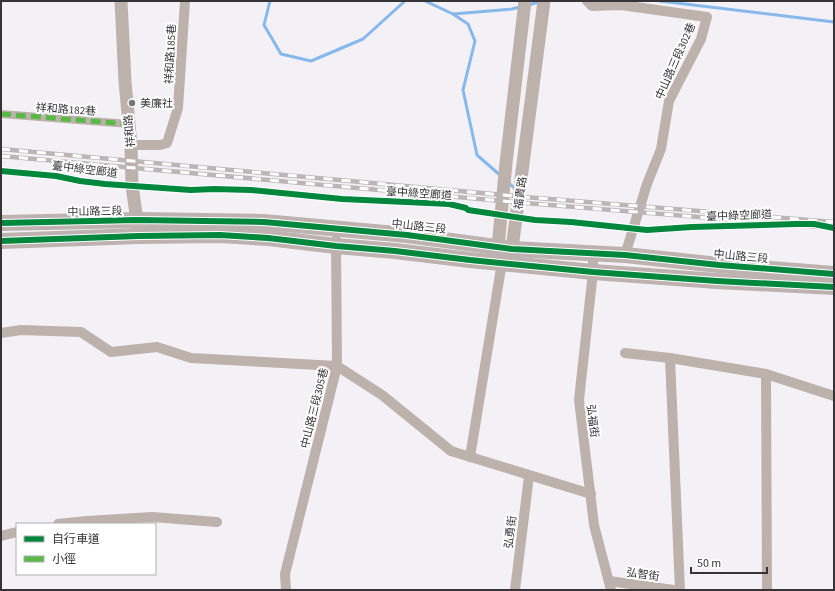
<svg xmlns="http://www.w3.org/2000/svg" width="835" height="591" viewBox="0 0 835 591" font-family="'Source Sans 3','Noto Sans TC',sans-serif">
<rect width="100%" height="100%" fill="#f4f1f6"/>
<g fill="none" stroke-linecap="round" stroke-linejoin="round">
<!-- stream -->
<g stroke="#86b8ec" stroke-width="3">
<polyline points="270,1 264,25 281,54 311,61 363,39 405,1"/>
<polyline points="425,1 453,14 512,9 520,7"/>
<polyline points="660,1 834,22"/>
<polyline points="528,5 539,2"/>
<polyline points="453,14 468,24 475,41 463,90 477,155 501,176"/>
<polyline points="508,182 513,187"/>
</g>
<!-- pedestrian -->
<polyline stroke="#bdb1ac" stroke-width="8" points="1,114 129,124"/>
<!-- minor -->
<g stroke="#bdb1ac" stroke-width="10">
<polyline points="587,1 592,6 621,5 707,17 701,39 669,101 661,149 647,184 625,255"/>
<polyline points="131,145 160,145 167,143 178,108 185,1"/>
<polyline points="593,253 593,272 579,400 594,525 611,590"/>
<polyline points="1,333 21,330 81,332 111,352 157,347 191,358 337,366 382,395 451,451 591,494"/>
<polyline points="625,353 670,358 766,374 834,396"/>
<polyline points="670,358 680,590"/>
<polyline points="766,374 767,590"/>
<polyline points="470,457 502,262"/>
<polyline points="58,524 87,521 152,517 217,522"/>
<polyline points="1,536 17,532"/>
<polyline points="609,581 674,590"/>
<polyline points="286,590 285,574 337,366 336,240"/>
<polyline points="515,590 529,476"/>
</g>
<!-- tertiary -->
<g stroke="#bdb1ac" stroke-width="13">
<polyline points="121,1 125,82 131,145 132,185 138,229"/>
<polyline points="500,255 498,247 506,163 525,1"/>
<polyline points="506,257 512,249 544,1"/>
</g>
<!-- primary -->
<g stroke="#bdb2af" stroke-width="16">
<polyline points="1,223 137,220 264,222 407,235 512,249 625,255 719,265 834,274"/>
<polyline points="1,241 139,236 220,235 268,238 336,246 395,251 470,260 593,272 717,281 834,287"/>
</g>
<!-- rail casing -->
<g stroke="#bbb5b5" stroke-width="4.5">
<g id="rail">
<polyline points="1,149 525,197 834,222"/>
<polyline points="1,156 525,203 834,228"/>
</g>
</g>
<!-- rail -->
<use href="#rail" stroke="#fff" stroke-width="3" stroke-dasharray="9" stroke-linecap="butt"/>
<!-- quiet -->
<polyline stroke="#58b947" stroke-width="5" stroke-dasharray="10 5" stroke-linecap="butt" points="1,114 129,124"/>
<!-- cycleway casing -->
<g stroke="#fff" stroke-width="8">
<g id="cycleway">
<polyline points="1,171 56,176 80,181 105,184 191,190 214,189 251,190 342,199 449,204 466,208 468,210 535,220 571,222 647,230 692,227 797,224 814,224 834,228"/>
<polyline points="1,223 137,220 264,222 407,235 512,249 625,255 719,265 834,274"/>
<polyline points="1,241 139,236 220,235 268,238 336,246 395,251 470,260 593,272 717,281 834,287"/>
</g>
</g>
<!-- cycleway -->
<use href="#cycleway" stroke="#00873e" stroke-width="6"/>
</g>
<!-- markers -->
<circle fill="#78767a" stroke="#fff" stroke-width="1.5" cx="132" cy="103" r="4"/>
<g text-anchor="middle" stroke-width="4" stroke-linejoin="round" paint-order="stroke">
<!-- street labels -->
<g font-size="11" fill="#363437" stroke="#fff">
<text transform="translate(170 54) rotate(-87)" y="4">祥和路185巷</text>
<text transform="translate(675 61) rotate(-66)" y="4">中山路三段302巷</text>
<text transform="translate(66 109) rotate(4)" y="4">祥和路182巷</text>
<text transform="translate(129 131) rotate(-95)" y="4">祥和路</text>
<text transform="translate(85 169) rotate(7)" y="4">臺中綠空廊道</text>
<text transform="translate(419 193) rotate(4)" y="4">臺中綠空廊道</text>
<text transform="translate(520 193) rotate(-82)" y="4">福貴路</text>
<text transform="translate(95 211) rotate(-1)" y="4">中山路三段</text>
<text transform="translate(739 215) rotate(-2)" y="4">臺中綠空廊道</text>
<text transform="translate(419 226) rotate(6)" y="4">中山路三段</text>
<text transform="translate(741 256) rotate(5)" y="4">中山路三段</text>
<text transform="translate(314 408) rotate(-76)" y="4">中山路三段305巷</text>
<text transform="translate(593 421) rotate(83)" y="4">弘福街</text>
<text transform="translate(510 532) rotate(-83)" y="4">弘勇街</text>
<text transform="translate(643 574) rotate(8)" y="4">弘智街</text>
</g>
<!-- poi labels -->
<g font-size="11" fill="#363437" stroke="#fff" text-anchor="start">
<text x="140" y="107">美廉社</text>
</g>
</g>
<!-- border -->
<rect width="835" height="591" fill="none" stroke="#363437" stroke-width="4"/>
<!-- legend -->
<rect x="16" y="523" width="140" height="52" fill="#ffffff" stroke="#afaeaf"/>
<rect x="24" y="536" width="20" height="6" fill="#00873e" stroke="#afaeaf"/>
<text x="52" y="543" font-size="12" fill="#363437">自行車道</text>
<rect x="24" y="556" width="20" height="6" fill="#58b947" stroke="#afaeaf"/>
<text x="52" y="563" font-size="12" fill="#363437">小徑</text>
<!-- scale -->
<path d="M691 567v6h76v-6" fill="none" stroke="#363437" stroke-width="2"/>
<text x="697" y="567" font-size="12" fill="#363437" stroke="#ffffff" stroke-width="3" paint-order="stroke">50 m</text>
</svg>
